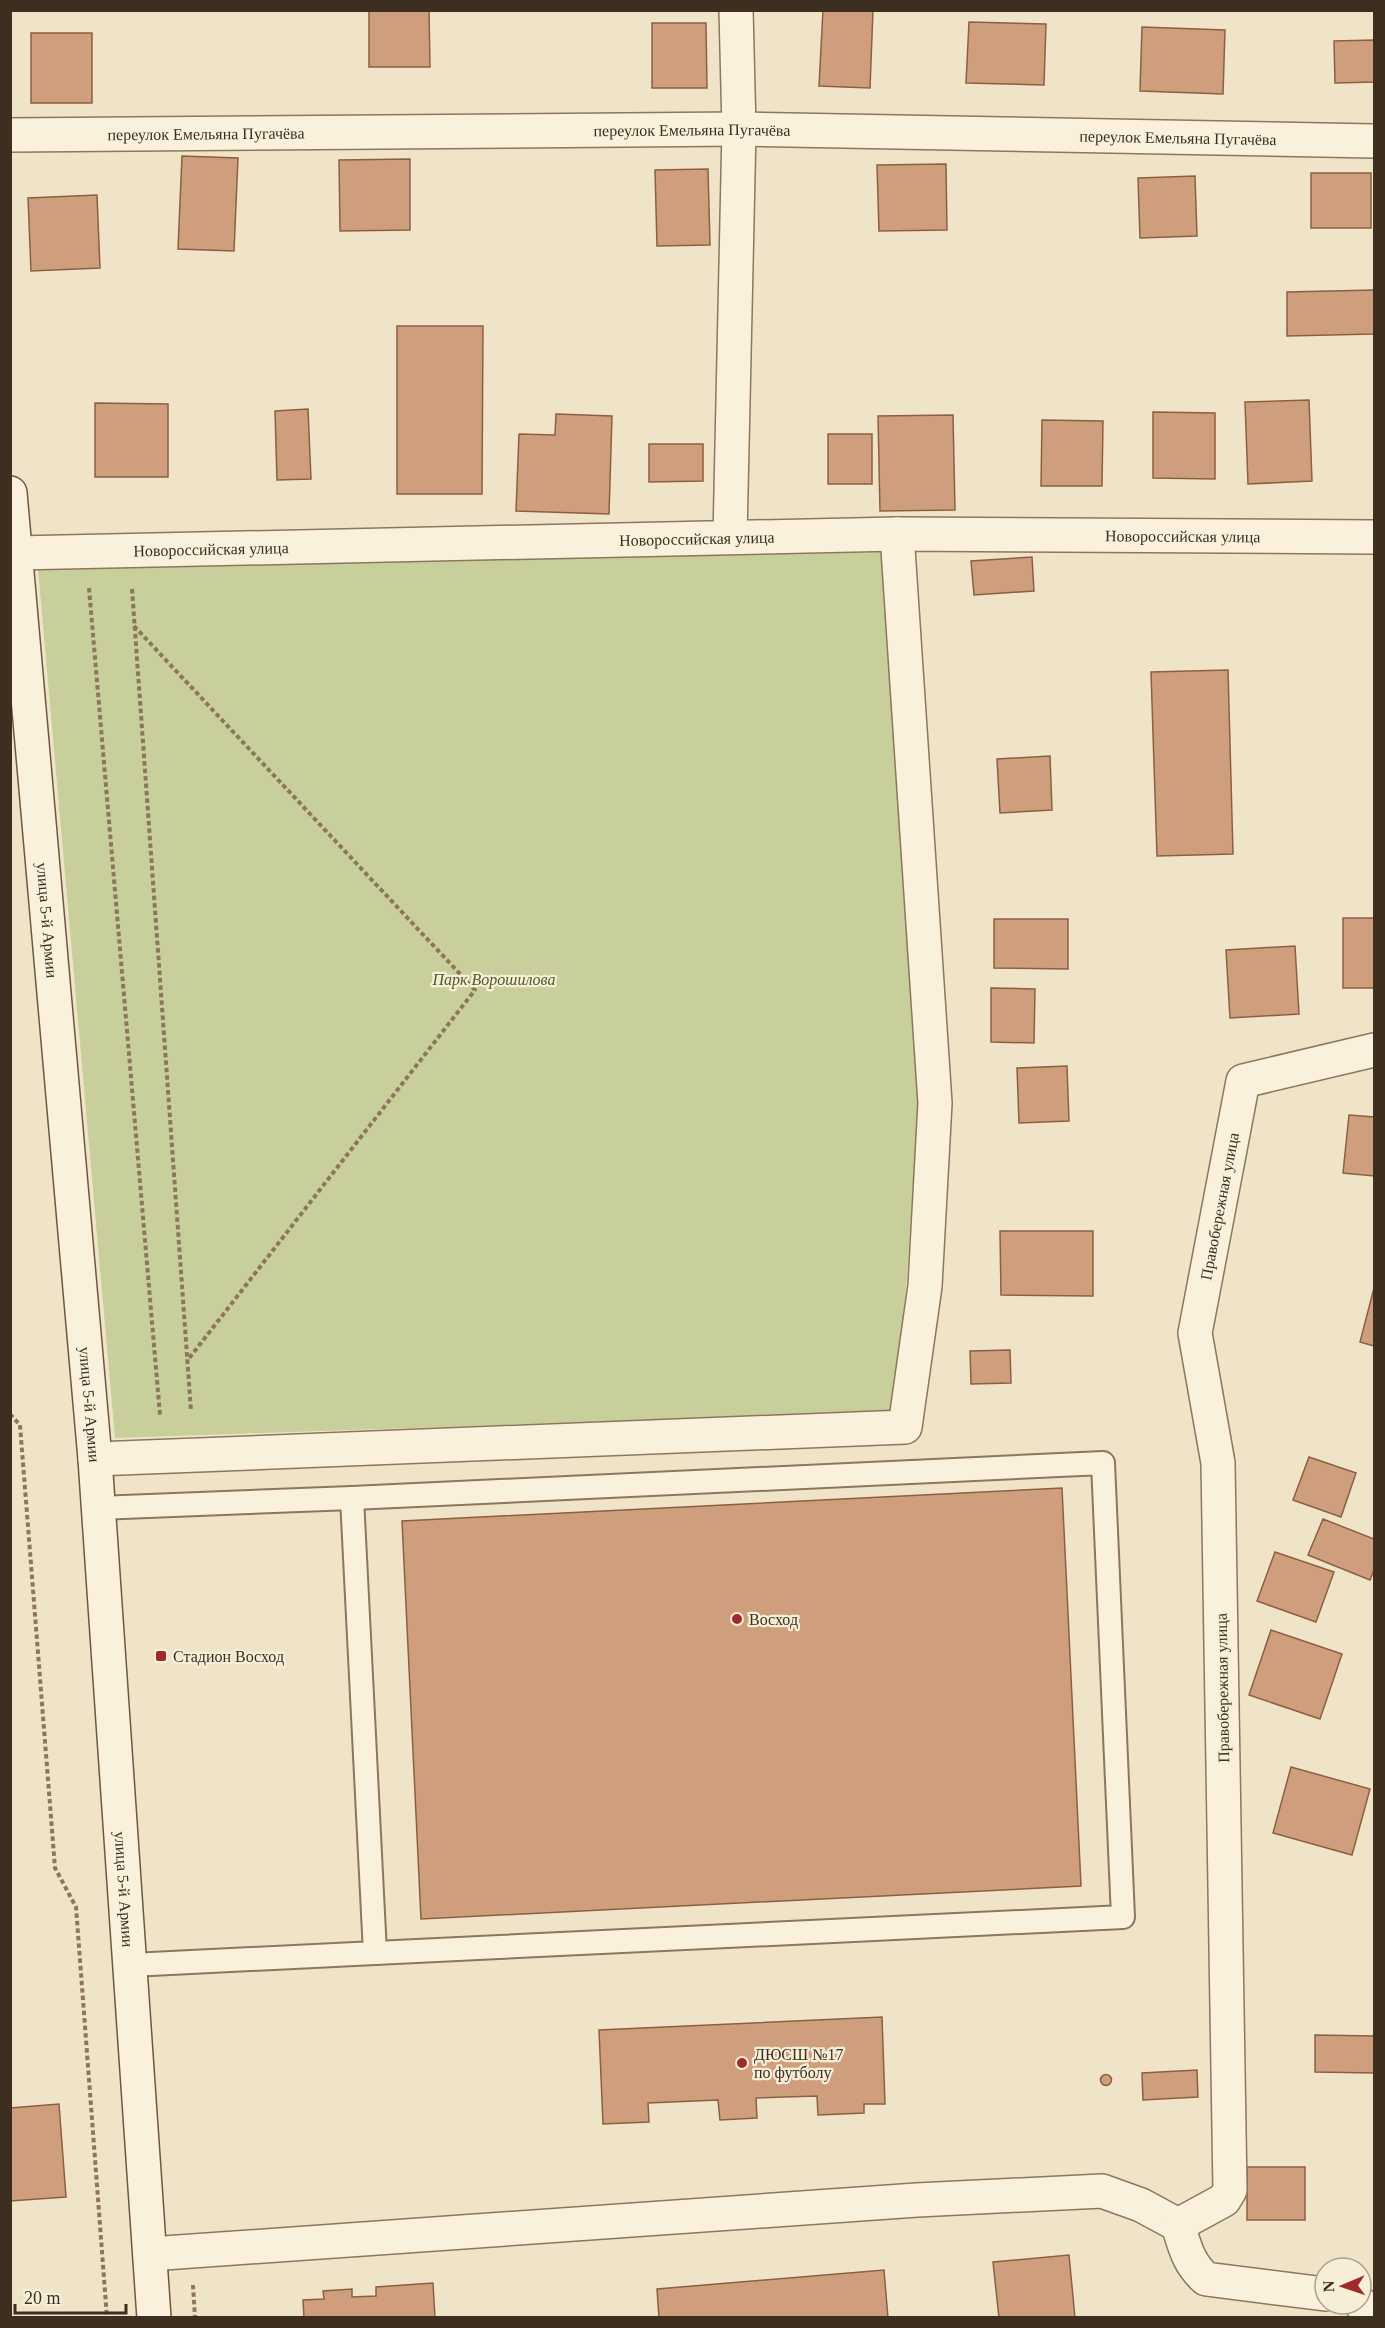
<svg xmlns="http://www.w3.org/2000/svg" width="1385" height="2328" viewBox="0 0 1385 2328" font-family="Georgia,serif">
<rect width="100%" height="100%" fill="#f0e4c8"/>
<!-- green -->
<polygon fill="#c9cf9b" points="885,552 919,1099 906,1289 893,1412 115,1438 38,569"/>
<!-- building -->
<g fill="#cf9f7d" stroke="#8d5f41" stroke-width="1.5">
<polygon points="369,10 429,10 430,67 369,67"/>
<polygon points="823,10 873,10 870,88 819,86"/>
<polygon points="969,22 1046,24 1044,85 966,83"/>
<polygon points="652,23 706,23 707,88 652,88"/>
<polygon points="1142,27 1225,30 1223,94 1140,91"/>
<rect x="31" y="33" width="61" height="70"/>
<polygon points="1374,40 1374,82 1335,83 1334,41"/>
<polygon points="182,156 238,158 234,251 178,249"/>
<polygon points="410,159 410,230 340,231 339,160"/>
<polygon points="946,164 947,230 879,231 877,165"/>
<polygon points="708,169 710,245 657,246 655,170"/>
<rect x="1311" y="173" width="60" height="55"/>
<polygon points="1195,176 1197,236 1140,238 1138,178"/>
<polygon points="97,195 100,268 31,271 28,198"/>
<polygon points="1374,290 1374,334 1287,336 1287,292"/>
<polygon points="397,326 483,326 482,494 397,494"/>
<polygon points="1309,400 1312,481 1248,484 1245,402"/>
<polygon points="95,403 168,404 168,477 95,477"/>
<polygon points="308,409 311,479 277,480 275,411"/>
<polygon points="1153,412 1215,413 1215,479 1153,478"/>
<polygon points="556,414 612,416 609,514 516,511 519,434 555,435"/>
<polygon points="953,415 955,510 880,511 878,416"/>
<polygon points="1042,420 1103,421 1102,486 1041,486"/>
<rect x="828" y="434" width="44" height="50"/>
<polygon points="649,444 703,444 703,481 649,482"/>
<polygon points="1032,557 1034,591 974,595 971,561"/>
<polygon points="1228,670 1233,854 1157,856 1151,672"/>
<polygon points="1050,756 1052,810 1000,813 997,759"/>
<rect x="1343" y="918" width="31" height="70"/>
<polygon points="994,919 1068,919 1068,969 994,968"/>
<polygon points="1295,946 1299,1014 1230,1018 1226,950"/>
<polygon points="991,988 1035,989 1034,1043 991,1042"/>
<polygon points="1067,1066 1069,1121 1019,1123 1017,1068"/>
<polygon points="1349,1115 1374,1117 1374,1176 1343,1173"/>
<polygon points="1000,1231 1093,1231 1093,1296 1001,1295"/>
<polygon points="1374,1288 1374,1346 1360,1342"/>
<polygon points="1010,1350 1011,1383 971,1384 970,1351"/>
<polygon points="1309,1457 1356,1473 1341,1517 1293,1500"/>
<polygon points="1062,1488 1081,1886 421,1919 402,1521"/>
<polygon points="1323,1519 1374,1539 1374,1570 1370,1580 1308,1555"/>
<polygon points="1275,1552 1334,1572 1316,1622 1257,1601"/>
<polygon points="1271,1630 1342,1654 1320,1719 1249,1695"/>
<polygon points="1291,1767 1370,1789 1352,1855 1273,1833"/>
<polygon points="882,2017 885,2104 864,2104 864,2113 818,2115 817,2096 756,2098 757,2118 720,2120 718,2100 648,2103 649,2122 603,2124 599,2030"/>
<polygon points="1315,2035 1374,2036 1374,2073 1315,2072"/>
<polygon points="1197,2070 1198,2097 1143,2100 1142,2073"/>
<circle cx="1106" cy="2080" r="5.5"/>
<polygon points="59,2104 66,2197 10,2201 10,2108"/>
<rect x="1247" y="2167" width="58" height="53"/>
<polygon points="1069,2255 1075,2318 999,2318 993,2262"/>
<polygon points="884,2270 888,2318 659,2318 657,2289"/>
<polygon points="433,2283 435,2318 304,2318 303,2300 324,2299 323,2291 352,2289 352,2297 376,2296 376,2287"/>
</g>
<g fill="none" stroke-linecap="round" stroke-linejoin="round">
<!-- service casing -->
<g stroke="#8d765c" stroke-width="26">
<g id="service">
<polyline points="352,1498 1103,1463 1123,1917 375,1953"/>
<polyline points="98,1508 352,1498 375,1953 131,1965"/>
</g>
</g>
<!-- minor casing -->
<g stroke="#8d765c" stroke-width="36">
<g id="minor">
<path id="s1" d="M10,135L739,129L1374,141"/>
<polyline points="730,537 739,129 736,10"/>
<path id="s2" d="M17,553L897,534L1374,537"/>
<polyline points="95,1459 905,1427 925,1286 935,1103 897,534"/>
<polyline points="150,2254 917,2200 1102,2191 1141,2205 1178,2225"/>
<path id="s3" d="M1325,2294L1206,2279C1188,2263 1185,2247 1178,2225L1224,2200L1230,2190L1218,1463L1195,1333L1243,1081L1374,1050"/>
<polyline points="1361,2304 1374,2313"/>
</g>
</g>
<!-- secondary casing -->
<g stroke="#6f573f" stroke-width="36">
<g id="secondary">
<path id="s4" d="M10,493L95,1459L154,2318"/>
</g>
</g>
<!-- path -->
<g stroke="#8d765c" stroke-width="4" stroke-dasharray="4.5 3" stroke-linecap="butt">
<polyline points="89,588 160,1415"/>
<polyline points="132,589 191,1411"/>
<polyline points="134,626 475,990 187,1361"/>
<polyline points="10,1414 20,1425 55,1868 76,1907 107,2318"/>
<polyline points="193,2285 195,2318"/>
</g>
<!-- service -->
<use href="#service" stroke="#faf1dc" stroke-width="22"/>
<!-- minor -->
<use href="#minor" stroke="#faf1dc" stroke-width="33"/>
<!-- secondary -->
<use href="#secondary" stroke="#faf1dc" stroke-width="33"/>
</g>
<!-- markers -->
<g fill="#9e2a2b" stroke="#f7eed8" stroke-width="2">
<circle cx="737" cy="1619" r="6"/>
<rect x="155" y="1650" width="12" height="12" rx="3"/>
<circle cx="742" cy="2063" r="6"/>
</g>
<g text-anchor="middle" stroke-width="4.5" stroke-linejoin="round" paint-order="stroke">
<!-- street labels -->
<g font-size="16" fill="#3d2e20" stroke="#f7eed8">
<text dy="6" stroke="none"><textPath href="#s1" startOffset="682">переулок Емельяна Пугачёва</textPath></text>
<text dy="6" stroke="none"><textPath href="#s1" startOffset="196">переулок Емельяна Пугачёва</textPath></text>
<text dy="6" stroke="none"><textPath href="#s1" startOffset="1168">переулок Емельяна Пугачёва</textPath></text>
<text dy="6" stroke="none"><textPath href="#s2" startOffset="1166">Новороссийская улица</textPath></text>
<text dy="6" stroke="none"><textPath href="#s2" startOffset="680">Новороссийская улица</textPath></text>
<text dy="6" stroke="none"><textPath href="#s2" startOffset="194">Новороссийская улица</textPath></text>
<text dy="6" stroke="none"><textPath href="#s4" startOffset="429">улица 5-й Армии</textPath></text>
<text dy="6" stroke="none"><textPath href="#s3" startOffset="1234">Правобережная улица</textPath></text>
<text dy="6" stroke="none"><textPath href="#s4" startOffset="915">улица 5-й Армии</textPath></text>
<text transform="translate(1222 1688) rotate(-91)" y="6">Правобережная улица</text>
<text dy="6" stroke="none"><textPath href="#s4" startOffset="1401">улица 5-й Армии</textPath></text>
</g>
<!-- park labels -->
<g font-size="16" font-style="italic" fill="#4d5a26" stroke="#f7eed8">
<text x="494" y="985">Парк Ворошилова</text>
</g>
<!-- poi labels -->
<g font-size="16" fill="#3d2e20" stroke="#f7eed8" text-anchor="start">
<text x="749" y="1625">Восход</text>
<text x="173" y="1662">Стадион Восход</text>
<text x="754" y="2060">ДЮСШ №17<tspan x="754" dy="18">по футболу</tspan></text>
</g>
</g>
<!-- border -->
<rect width="1385" height="2328" fill="none" stroke="#3d2e20" stroke-width="24"/>
<!-- north arrow -->
<g transform="translate(1343 2286) rotate(268)"><circle r="28" fill="#f7eed8" stroke="#ada18e" stroke-width="1.5"/>
<path d="M0-4.5L10 22L0 15L-10 22Z" fill="#9e2a2b"/>
<text y="-9" font-size="16" font-weight="bold" text-anchor="middle" fill="#3d2e20">N</text>
</g>
<!-- scale -->
<path d="M15 2304v9h111v-9" fill="none" stroke="#3d2e20" stroke-width="3"/>
<text x="24" y="2304" font-size="18" fill="#3d2e20" stroke="#f7eed8" stroke-width="4.5" paint-order="stroke">20 m</text>
</svg>
